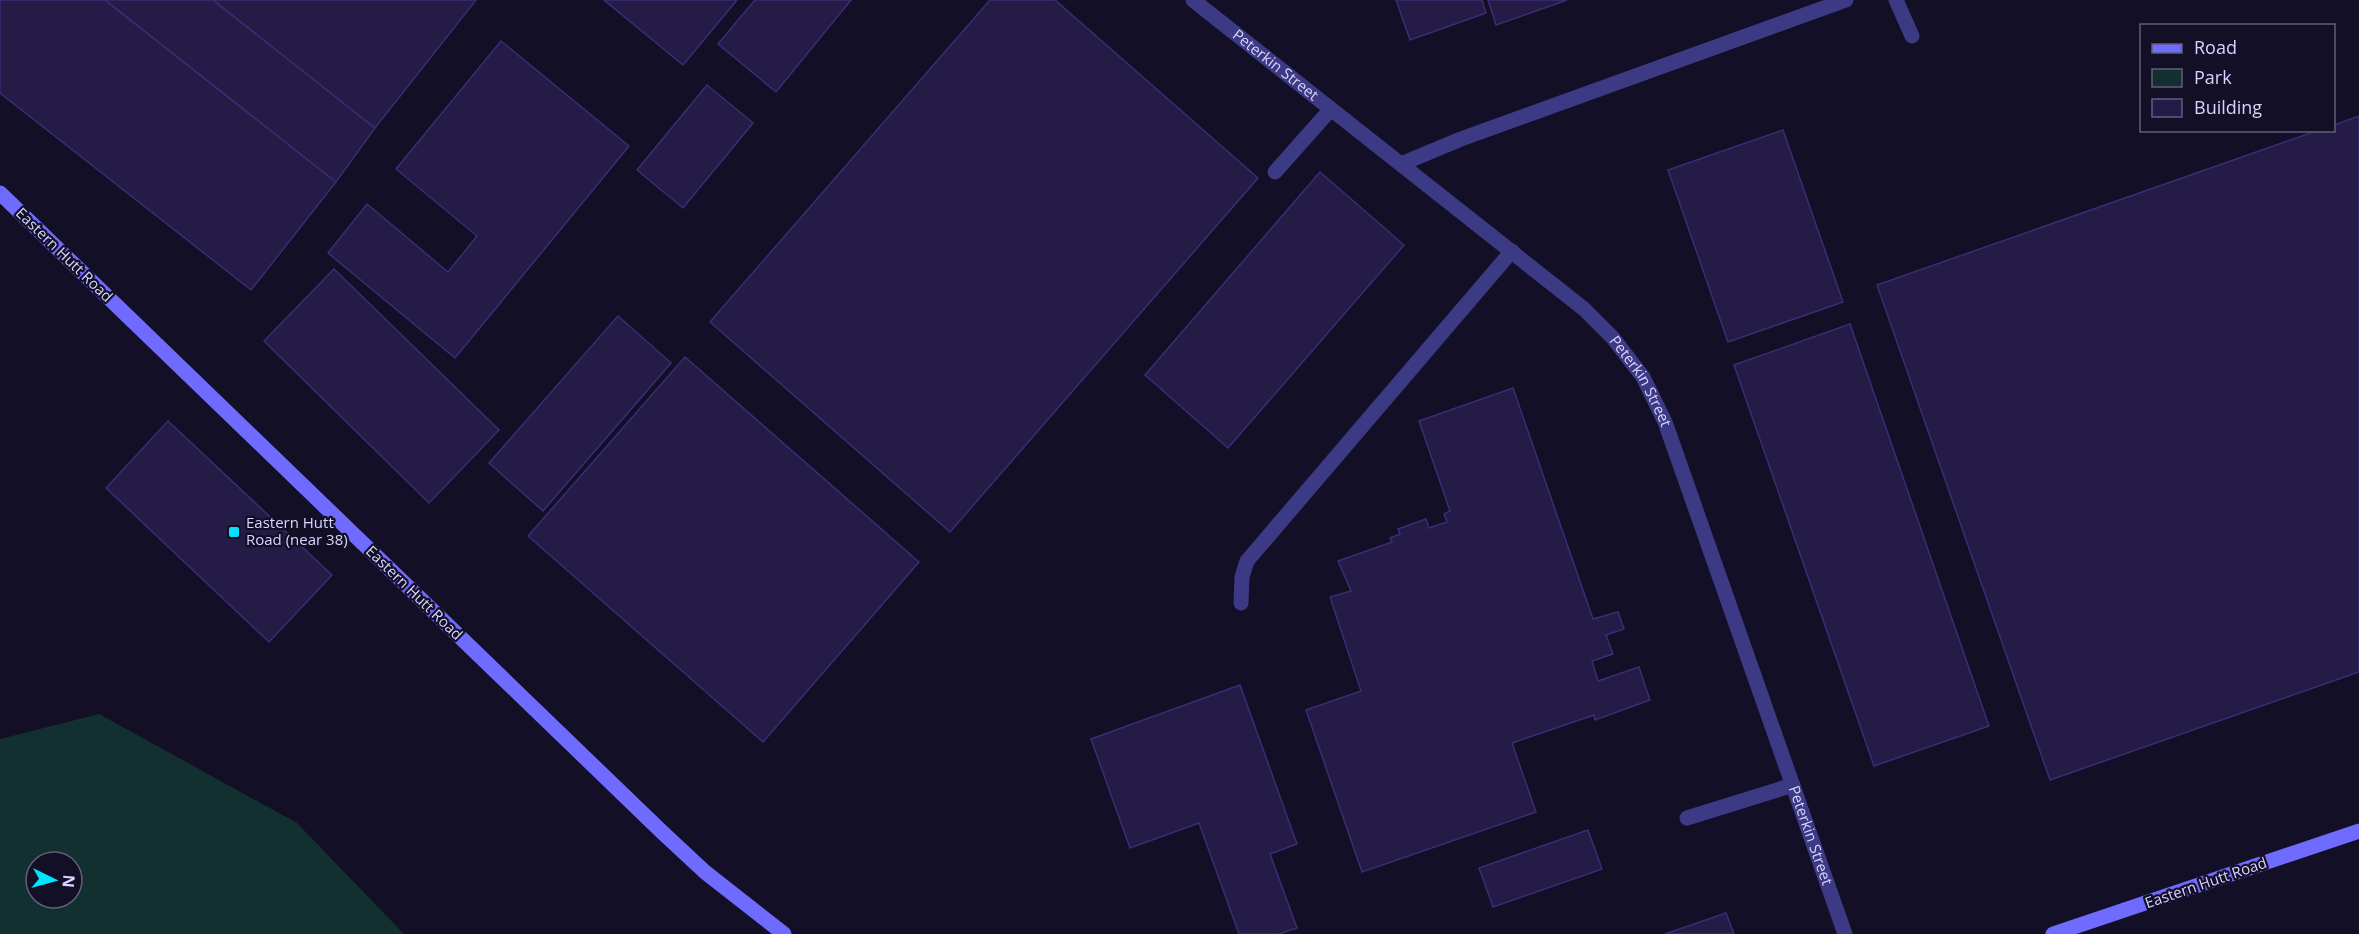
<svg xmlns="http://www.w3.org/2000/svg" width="2359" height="934" viewBox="0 0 2359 934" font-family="'Open Sans',sans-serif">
<rect width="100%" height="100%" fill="#130f26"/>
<!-- green -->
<path fill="#12302f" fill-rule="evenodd" d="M99,714L297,823L404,934H0V739ZM36,862H72V898H36Z"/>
<!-- building -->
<g fill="#241b47" stroke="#3b2d73" stroke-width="1.5">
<polygon points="0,0 105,0 336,182 251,290 0,93"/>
<polygon points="105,0 213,0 375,128 336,182"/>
<polygon points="213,0 476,0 375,128"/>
<polygon points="604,0 737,0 683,65"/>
<polygon points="755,0 851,0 776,92 718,44"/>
<polygon points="990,0 1055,0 1258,178 950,532 710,322"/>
<polygon points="1396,0 1482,0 1486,13 1410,40"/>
<polygon points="1488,0 1567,0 1496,25"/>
<polygon points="501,41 629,146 455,358 328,253 367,204 448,272 477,236 396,169"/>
<polygon points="707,85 753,123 683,208 637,170"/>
<polygon points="2359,116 2359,672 2050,780 1877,285 2319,130 2334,130 2334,125"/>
<polygon points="1783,130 1843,302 1728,342 1668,170"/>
<polygon points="1320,172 1404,245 1228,448 1145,375"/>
<polygon points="334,269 499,430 429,503 264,341"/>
<polygon points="618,316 671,363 543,511 489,463"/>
<polygon points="1850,324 1989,726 1874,766 1734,365"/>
<polygon points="685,357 919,562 763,742 528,536"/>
<polygon points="1513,388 1593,619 1618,612 1624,629 1606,635 1613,654 1592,661 1598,681 1639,667 1650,700 1595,720 1594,715 1512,743 1536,812 1362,872 1306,710 1361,691 1330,597 1351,591 1338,561 1392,542 1390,538 1400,534 1398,529 1426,519 1429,528 1447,522 1444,514 1450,511 1419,421"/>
<polygon points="168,421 332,575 269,642 106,488"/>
<polygon points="1240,685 1297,844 1270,854 1297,928 1279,934 1239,934 1199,823 1130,848 1091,739"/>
<polygon points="1588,830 1602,869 1493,907 1479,868"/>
<polygon points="1726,913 1734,934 1665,934"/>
</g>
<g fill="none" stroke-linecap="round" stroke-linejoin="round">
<!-- lane -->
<g stroke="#3d3a85" stroke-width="15">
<polyline points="1896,0 1912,36"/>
<polyline points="1401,164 1461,139 1846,0"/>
<polyline points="1275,172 1331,109"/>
<polyline points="1241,603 1242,577 1247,561 1512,251"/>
<polyline points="1687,818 1793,785"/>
</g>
<!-- street -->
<path stroke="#3d3a85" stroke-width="15" id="s1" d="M1193,0L1584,309L1613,338L1643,377L1665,422L1845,934"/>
<!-- secondary -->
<g stroke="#6f6bff" stroke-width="15">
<polyline points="0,193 662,832 705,872 784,934"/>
<polyline points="2053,934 2359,831"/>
</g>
</g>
<!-- markers -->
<rect fill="#00e5ff" stroke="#130f26" stroke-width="2" x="228" y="526" width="12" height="12" rx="3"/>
<g text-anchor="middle" stroke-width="4.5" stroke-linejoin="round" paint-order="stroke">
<!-- street labels -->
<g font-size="15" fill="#d9d4ff" stroke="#130f26">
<text dy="5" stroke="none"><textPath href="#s1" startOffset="105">Peterkin Street</textPath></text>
<text transform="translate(64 255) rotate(44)" y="5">Eastern Hutt Road</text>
<text dy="5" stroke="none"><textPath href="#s1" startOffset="591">Peterkin Street</textPath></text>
<text transform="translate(414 593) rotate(44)" y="5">Eastern Hutt Road</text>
<text dy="5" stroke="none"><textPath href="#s1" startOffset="1077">Peterkin Street</textPath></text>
<text transform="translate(2206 883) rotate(-19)" y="5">Eastern Hutt Road</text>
</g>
<!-- poi labels -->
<g font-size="15" fill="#d9d4ff" stroke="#130f26" text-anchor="start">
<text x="246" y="528">Eastern Hutt<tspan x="246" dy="17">Road (near 38)</tspan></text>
</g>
</g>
<!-- legend -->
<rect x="2140" y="24" width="195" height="108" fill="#130f26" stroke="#625e7d" stroke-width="1.5"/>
<rect x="2152" y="44" width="30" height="9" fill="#6f6bff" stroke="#625e7d" stroke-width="1.5"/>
<text x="2194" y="54" font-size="18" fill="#d9d4ff">Road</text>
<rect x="2152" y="69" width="30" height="18" fill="#12302f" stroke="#625e7d" stroke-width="1.5"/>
<text x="2194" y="84" font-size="18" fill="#d9d4ff">Park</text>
<rect x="2152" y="99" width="30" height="18" fill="#241b47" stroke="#625e7d" stroke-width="1.5"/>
<text x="2194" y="114" font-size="18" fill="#d9d4ff">Building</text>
<!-- north arrow -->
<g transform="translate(54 880) rotate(95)"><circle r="28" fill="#130f26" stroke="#625e7d" stroke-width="1.5"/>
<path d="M0-4.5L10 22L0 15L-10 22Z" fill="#00e5ff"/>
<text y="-9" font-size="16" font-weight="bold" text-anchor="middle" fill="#d9d4ff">N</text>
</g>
</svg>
